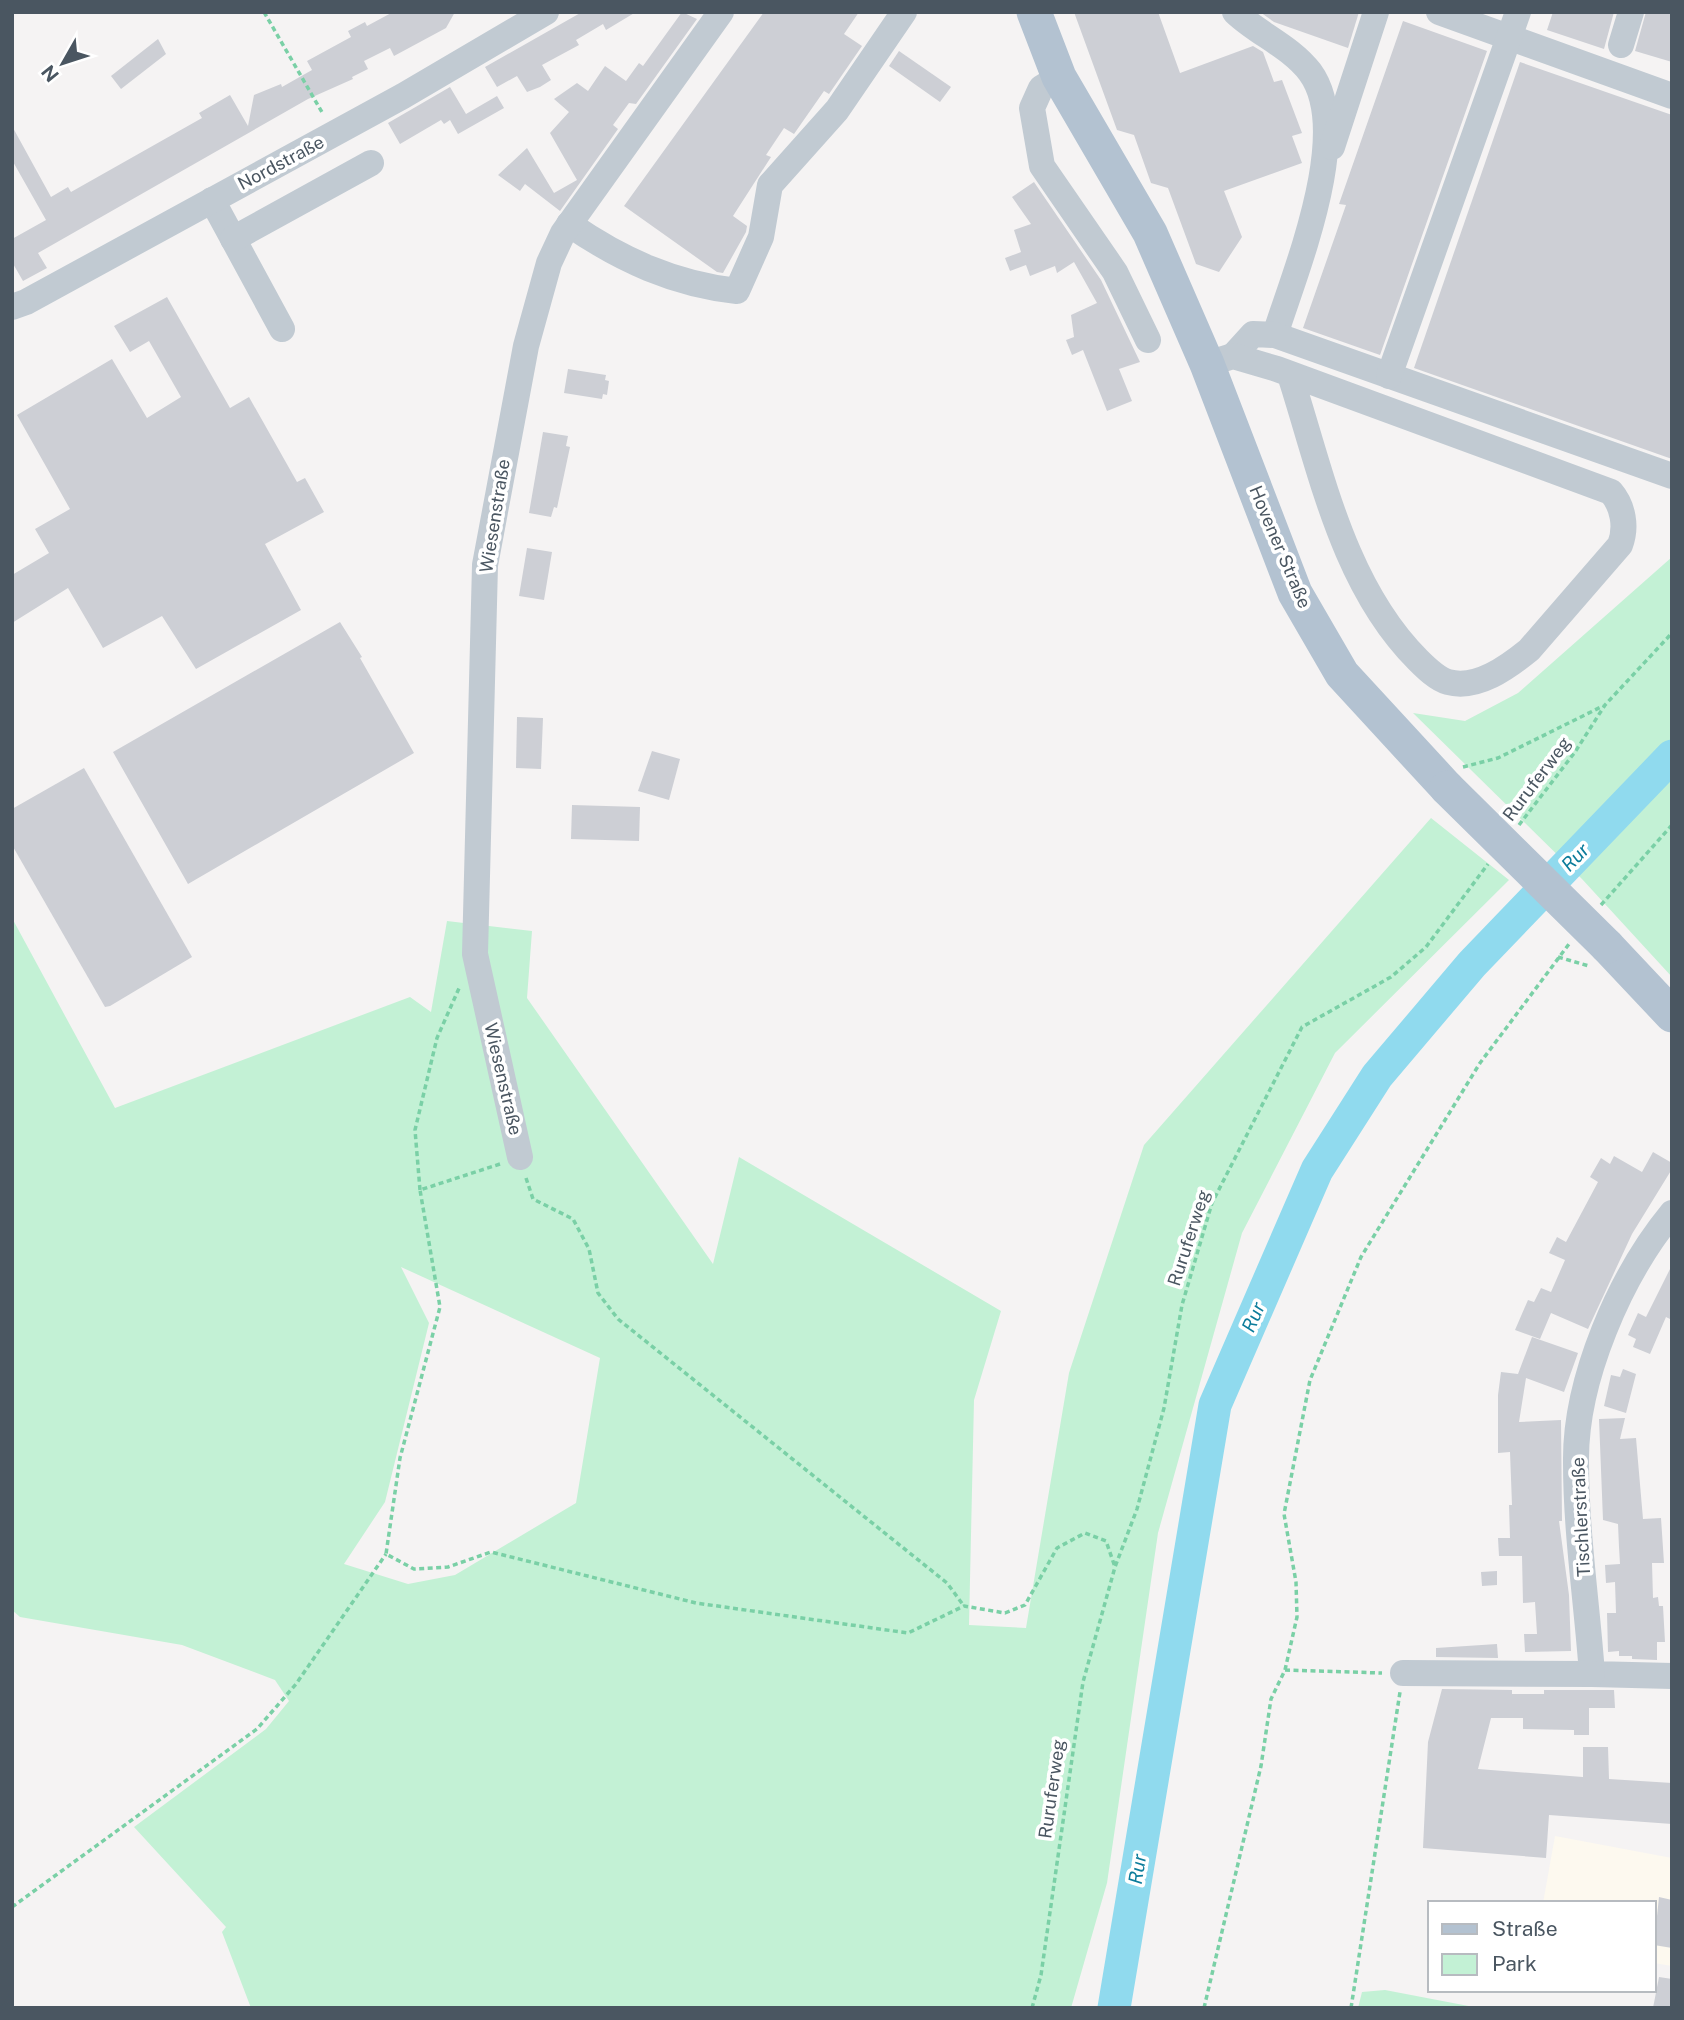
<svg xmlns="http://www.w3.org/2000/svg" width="1684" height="2020" viewBox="0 0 1684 2020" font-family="'Public Sans',sans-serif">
<rect width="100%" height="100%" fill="#f5f3f3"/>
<!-- commercial -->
<polygon fill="#fdf9ef" points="1555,1836 1672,1858 1672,1966 1654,1963 1654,1903 1543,1903"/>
<!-- green -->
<g fill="#c3f1d5" fill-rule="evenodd">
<polygon points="1672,557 1672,977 1582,879 1413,713 1465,721 1518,693"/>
<path d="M1431,818L1509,880L1335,1053L1242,1233L1158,1533L1107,1883L1071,2008H251L222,1932L226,1927L134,1827L266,1729L289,1701L275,1680L182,1645L20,1617L12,1610V918L115,1108L410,997L431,1012L447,921L532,931L527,998L713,1264L739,1157L1001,1311L974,1400L969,1625L1026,1628L1069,1373L1144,1145ZM401,1267L600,1358L576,1503L455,1575L408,1584L344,1564L385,1502L429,1323Z"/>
<polygon points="1385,1990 1479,2008 1358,2008 1362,1992"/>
</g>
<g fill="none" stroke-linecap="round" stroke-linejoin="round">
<!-- river -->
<polyline stroke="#90daee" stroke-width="33" points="1114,2008 1215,1405 1317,1170 1377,1076 1472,964 1672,756"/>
</g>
<!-- building -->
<g fill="#cdcfd5">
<polygon points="393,12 455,12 446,28 394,56 390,48 364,61 368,69 352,77 353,79 308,99 38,253 47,268 23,281 12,262 12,239 46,220 12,160 12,126 51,197 68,187 71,192 202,118 199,113 230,95 248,126 254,95 281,84 282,87 312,70 307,61 351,37 348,31 365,22 367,26"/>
<polygon points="582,12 636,12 606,30 603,24 576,40 579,45 542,65 551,80 540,87 527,92 517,76 497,87 485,67"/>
<polygon points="682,12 697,19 636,104 629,103 613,125 618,129 560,211 525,184 520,191 498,175 527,148 554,193 577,180 550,133 569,112 554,99 577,83 588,91 605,66 626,81 639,63 643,66"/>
<polygon points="764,12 859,12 844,34 862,46 829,94 824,91 794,134 784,128 766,155 771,157 733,216 747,226 746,232 723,273 717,272 624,206"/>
<polygon points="1074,12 1158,12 1180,73 1253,46 1263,52 1274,82 1282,80 1302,133 1292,136 1302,163 1224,191 1242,237 1219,272 1196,264 1168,188 1151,183 1134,135 1117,130"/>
<polygon points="1260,12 1359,12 1348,48 1274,22"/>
<polygon points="1553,12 1614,12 1604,49 1547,30"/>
<polygon points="1646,12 1672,12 1672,62 1635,51"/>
<polygon points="1403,21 1487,51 1380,355 1303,328 1346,205 1339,204"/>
<polygon points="158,39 166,54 121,89 111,76"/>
<polygon points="899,51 951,87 940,102 889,66"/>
<polygon points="1520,62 1672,115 1672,459 1414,368"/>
<polygon points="450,87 466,114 497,96 504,108 458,134 450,120 444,124 441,120 400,144 388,123"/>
<polygon points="1034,182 1101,280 1140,362 1119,369 1132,401 1107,411 1083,350 1072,355 1066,340 1074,337 1071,315 1097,303 1074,262 1057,273 1055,266 1030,276 1026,265 1010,271 1005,258 1021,252 1014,230 1031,224 1012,197"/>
<polygon points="167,297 230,408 249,397 297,482 305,478 324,512 265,544 301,610 196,669 162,616 103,648 68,588 12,623 12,575 49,553 35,529 70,509 17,415 112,359 147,418 181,397 149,341 130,352 114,326"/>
<polygon points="568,369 606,375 605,380 609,381 607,395 603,394 602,399 564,393"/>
<polygon points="543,432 568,436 566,446 570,447 557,508 554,507 551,517 529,513"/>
<polygon points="527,548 552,552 544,600 519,596"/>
<polygon points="340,622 362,657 360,658 414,753 188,884 113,752"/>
<polygon points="517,717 543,718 541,769 516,768"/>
<polygon points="652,751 680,759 669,800 638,791"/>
<polygon points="84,768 192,957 110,1006 105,1007 12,845 12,809"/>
<polygon points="572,805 640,807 639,841 571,839"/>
<polygon points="1653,1152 1672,1163 1672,1169 1632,1234 1588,1329 1551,1313 1540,1339 1515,1330 1528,1300 1534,1302 1541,1288 1551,1292 1565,1260 1549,1253 1557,1237 1566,1242 1598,1182 1590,1177 1601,1158 1610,1164 1614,1156 1642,1172"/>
<polygon points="1672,1265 1672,1320 1666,1317 1650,1354 1633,1347 1636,1339 1628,1335 1638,1313 1646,1317"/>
<polygon points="1532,1337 1578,1353 1564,1392 1526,1378 1519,1422 1561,1420 1562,1521 1559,1521 1569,1595 1571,1651 1525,1652 1524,1634 1537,1634 1535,1602 1523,1603 1522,1556 1499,1556 1498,1538 1510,1538 1509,1505 1512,1505 1510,1452 1498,1453 1498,1395 1501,1372 1518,1374"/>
<polygon points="1623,1369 1636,1374 1626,1413 1604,1406 1611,1375 1620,1377"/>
<polygon points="1625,1418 1620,1439 1636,1438 1643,1519 1661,1518 1664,1563 1652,1563 1653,1598 1658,1597 1659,1606 1663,1606 1665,1642 1657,1642 1657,1660 1632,1659 1632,1656 1619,1656 1619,1651 1608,1652 1607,1613 1616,1613 1615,1582 1606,1583 1605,1565 1620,1564 1619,1547 1618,1524 1603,1520 1599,1419"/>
<polygon points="1497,1571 1497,1585 1482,1586 1481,1572"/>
<polygon points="1497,1644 1498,1658 1436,1657 1436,1648"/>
<polygon points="1442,1689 1512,1690 1512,1694 1544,1694 1544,1690 1614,1690 1615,1708 1589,1708 1589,1735 1574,1735 1574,1730 1523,1729 1523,1718 1491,1718 1478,1769 1583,1777 1583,1747 1608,1747 1609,1779 1672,1783 1672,1824 1549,1815 1546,1858 1423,1848 1428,1742"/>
<polygon points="1659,1897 1672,1900 1672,1948 1654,1945"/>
<polygon points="1659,1977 1672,1979 1672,2008 1653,2008"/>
</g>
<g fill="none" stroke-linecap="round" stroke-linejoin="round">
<!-- path -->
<g stroke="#7ad0a6" stroke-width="3.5" stroke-dasharray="5 3.5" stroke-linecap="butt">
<polyline points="264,12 323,114"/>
<polyline points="1463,767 1498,758 1603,706"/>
<polyline points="1519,825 1575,752 1605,705 1672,633"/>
<polyline points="1601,905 1672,825"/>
<polyline points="1558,957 1589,966"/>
<polyline points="500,1164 420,1190 440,1307 400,1458 386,1554 414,1569 448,1567 491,1552 696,1603 908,1633 964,1606 1005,1613 1025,1605 1057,1548 1085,1533 1106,1541 1115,1567"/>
<polyline points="526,1178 533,1199 573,1219 589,1249 598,1293 618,1319 947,1583 964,1606"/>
<polyline points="420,1190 415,1130 437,1038 460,986"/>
<polyline points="1285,1670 1382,1673"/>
<polyline points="12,1907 257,1729 296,1684 386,1554"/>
<polyline points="1032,2008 1041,1975 1083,1682 1115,1567 1137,1509 1164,1408 1182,1305 1212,1203 1302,1027 1391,977 1426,947 1488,864"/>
<polyline points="1204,2008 1261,1766 1271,1699 1285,1670 1297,1617 1296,1582 1284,1514 1310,1380 1361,1257 1480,1063 1569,944"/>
<polyline points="1351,2008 1400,1692"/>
</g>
<!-- minor -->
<g stroke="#c1cad2" stroke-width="26">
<path d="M1235,12C1258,34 1290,46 1310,72C1354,132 1295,271 1275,335"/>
<polyline points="1439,12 1672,96"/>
<polyline points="1621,45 1631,12"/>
<polyline points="1059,77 1041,88 1032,108 1042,166 1115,272 1148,340"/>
<polyline points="1332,147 1376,12"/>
<polyline points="212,200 282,329"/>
<path d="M569,224C621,260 674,284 737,291L761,237L770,185L837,110L904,12"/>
<polyline points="233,239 371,163"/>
<polyline points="12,307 26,302 403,96 546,12"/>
<polyline points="1233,356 1253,334 1275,335 1672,476"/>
<path d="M1207,364L1233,356L1277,369L1611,492C1623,506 1627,527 1620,545L1529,650C1508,667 1477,690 1448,682C1437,679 1426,668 1418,660C1343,585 1321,471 1290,375"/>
<polyline points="1389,376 1518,12"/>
<polyline points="520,1157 475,954 485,565 526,346 549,263 563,233 721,12"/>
<path d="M1672,1213C1620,1276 1575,1380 1576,1462C1576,1533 1587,1604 1592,1674L1672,1676"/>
<polyline points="1403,1673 1592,1674"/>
</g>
<!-- major -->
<g stroke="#b3c2d1" stroke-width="35">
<polyline points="1034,12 1059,77 1150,233 1207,364 1295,593 1342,674 1447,788"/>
<polyline points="1607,946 1672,1015"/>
</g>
<!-- major-bridge -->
<polyline stroke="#b3c2d1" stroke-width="35" points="1447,788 1607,946"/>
</g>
<g text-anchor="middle" stroke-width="7" stroke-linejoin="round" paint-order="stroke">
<!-- street labels -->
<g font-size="18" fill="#4a5661" stroke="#fff">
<text transform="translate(281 163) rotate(-28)" y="6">Nordstraße</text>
<text transform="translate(495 516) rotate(-81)" y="6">Wiesenstraße</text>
<text transform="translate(1280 547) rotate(67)" y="6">Hovener Straße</text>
<text transform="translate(1537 779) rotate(-53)" y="6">Ruruferweg</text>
<text transform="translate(503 1079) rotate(77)" y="6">Wiesenstraße</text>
<text transform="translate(1189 1238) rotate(-72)" y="6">Ruruferweg</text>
<text transform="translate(1581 1517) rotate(-93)" y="6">Tischlerstraße</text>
<text transform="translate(1052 1789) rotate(-82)" y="6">Ruruferweg</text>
</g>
<!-- water labels -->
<g font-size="19" font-style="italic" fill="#0c7c9b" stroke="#fff">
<text transform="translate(1575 857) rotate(-46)" y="7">Rur</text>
<text transform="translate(1253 1317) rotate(-66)" y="7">Rur</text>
<text transform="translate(1137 1869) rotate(-81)" y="7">Rur</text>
</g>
</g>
<!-- border -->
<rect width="1684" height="2020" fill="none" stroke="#4a5661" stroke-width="28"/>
<!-- legend -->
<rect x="1428" y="1901" width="228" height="91" fill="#ffffff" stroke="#b7bbc0" stroke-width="2"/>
<rect x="1442" y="1924" width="35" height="10" fill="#b3c2d1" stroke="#b7bbc0" stroke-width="2"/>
<text x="1492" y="1936" font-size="21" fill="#4a5661">Straße</text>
<rect x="1442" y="1954" width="35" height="21" fill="#c3f1d5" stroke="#b7bbc0" stroke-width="2"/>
<text x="1492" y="1971" font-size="21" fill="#4a5661">Park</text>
<!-- north arrow -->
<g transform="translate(63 63) rotate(231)" stroke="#ffffff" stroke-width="5" paint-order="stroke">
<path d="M0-5L12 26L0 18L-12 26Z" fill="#4a5661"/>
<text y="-10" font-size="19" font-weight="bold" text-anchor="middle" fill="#4a5661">N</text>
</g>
</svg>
